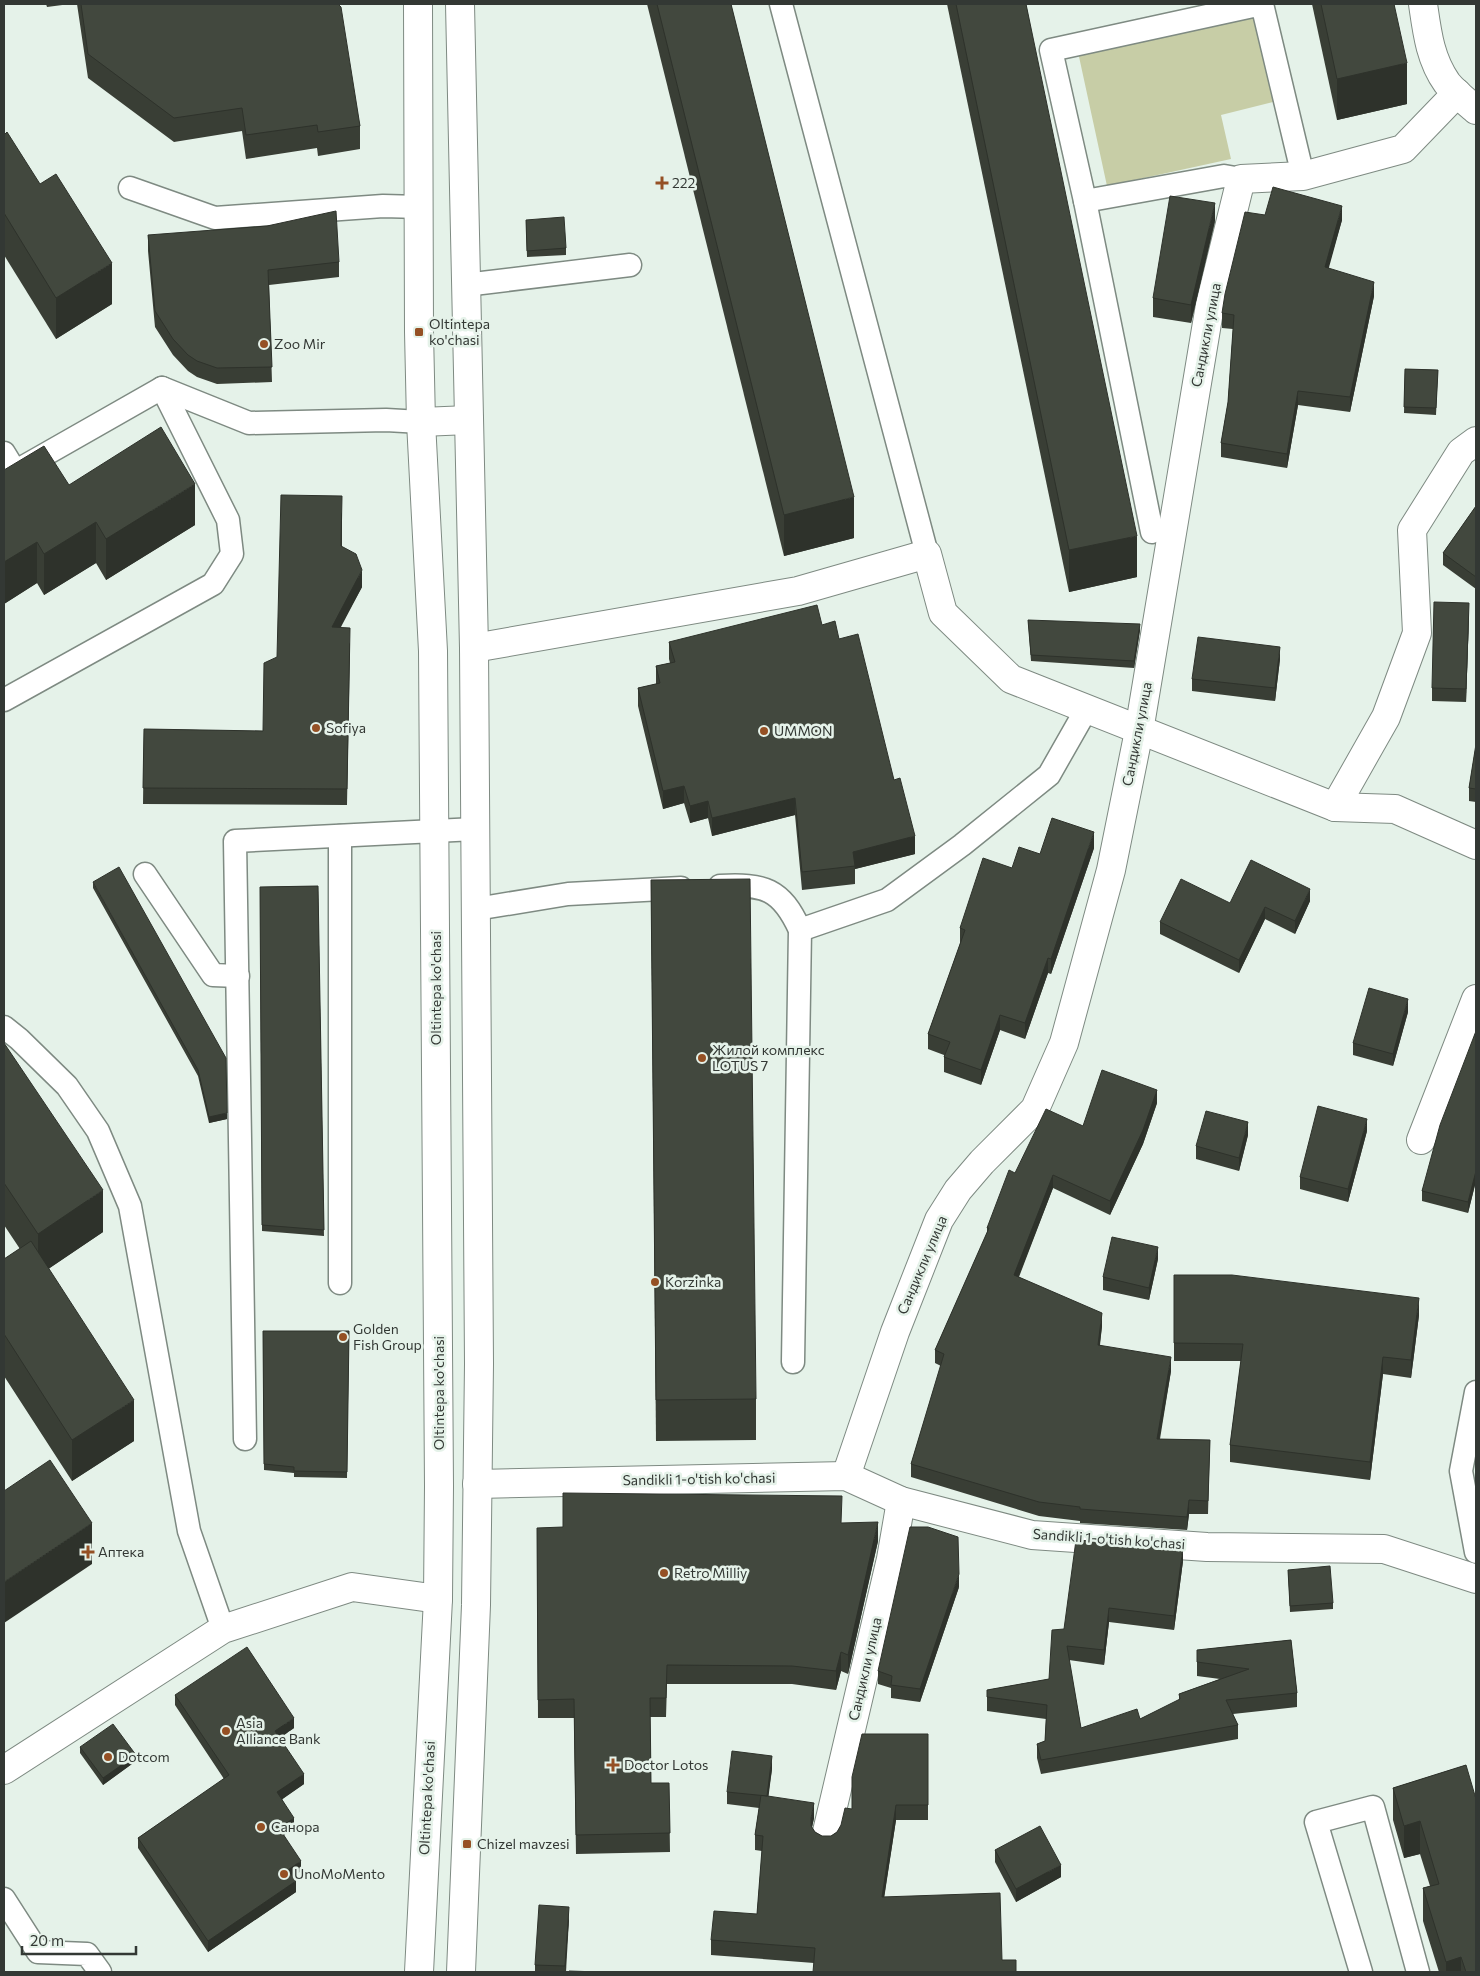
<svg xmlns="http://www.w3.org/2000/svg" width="1480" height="1976" viewBox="0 0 1480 1976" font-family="Commissioner,sans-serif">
<rect width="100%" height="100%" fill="#e5f2e9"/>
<!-- green -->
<polygon fill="#c7cda6" points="1256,12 1277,101 1221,115 1231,159 1107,186 1078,52"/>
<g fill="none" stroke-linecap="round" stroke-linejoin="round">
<!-- lane casing -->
<g stroke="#7e8a82" stroke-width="25">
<g id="lane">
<polyline points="781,4 927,554"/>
<polyline points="1241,179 1224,176 1085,201 1051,50 1262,4 1303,176"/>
<polyline points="130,188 215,218 383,206 420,207"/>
<polyline points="1085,201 1152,532"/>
<polyline points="465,285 630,265"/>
<polyline points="4,453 15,471"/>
<polyline points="4,478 162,388 249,423 386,420 421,422"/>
<polyline points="4,700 213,584 232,554 228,520 162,388"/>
<polyline points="340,836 340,1283"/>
<polyline points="145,874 213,975 238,976"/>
<path d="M720,886C764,884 781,888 800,930L793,1362"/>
<polyline points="476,909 568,894 681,888"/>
<polyline points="800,930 887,900 962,845 1049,775 1086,710"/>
<polyline points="4,1027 19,1039 67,1086 98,1131 130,1206 189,1531 223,1629"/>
<polyline points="1476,1392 1461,1471 1476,1552"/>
<polyline points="245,1439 235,841 475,829"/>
<polyline points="4,1899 38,1952 87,1954 100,1972"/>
<polyline points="1361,1972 1316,1822 1373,1807 1418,1972"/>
</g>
</g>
<!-- street casing -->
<g stroke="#7e8a82" stroke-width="30">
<g id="street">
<path d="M1423,4C1427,32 1430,59 1447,83C1455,93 1467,102 1476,110"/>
<polyline points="474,648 798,591 927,554 943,613 1011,679 1335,807 1395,809 1476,845"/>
<polyline points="1335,807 1386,717 1417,633 1412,530 1461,452 1476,441"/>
<polyline points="1421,1140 1476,999"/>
<polyline points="846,1476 895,1332 939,1220 958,1190 982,1162 1035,1109 1064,1043 1111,870 1139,731 1210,305 1241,179 1303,176 1403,149 1457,93"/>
<polyline points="477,1484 846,1476 901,1501 1032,1535 1207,1547 1384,1549 1476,1579"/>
<polyline points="4,1770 223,1629 352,1587 438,1599"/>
<polyline points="826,1836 891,1559 901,1501"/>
</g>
</g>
<!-- secondary casing -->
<g stroke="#7e8a82" stroke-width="30">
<g id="secondary">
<polyline points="418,4 419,332 421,422 433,651 439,1486 438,1599 419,1972"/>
<polyline points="460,4 474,648 479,1364 476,1605 461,1972"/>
<polyline points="421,422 469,420"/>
</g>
</g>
<!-- lane -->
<use href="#lane" stroke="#fff" stroke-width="22"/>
<!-- street -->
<use href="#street" stroke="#fff" stroke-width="28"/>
<!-- secondary -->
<use href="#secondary" stroke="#fff" stroke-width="28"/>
</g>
<!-- wall -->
<g fill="#393e35">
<polygon points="46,4 70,4 47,7"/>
<polygon points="77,4 338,4 360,126 360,149 318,156 317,148 246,159 242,131 174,142 88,78"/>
<polygon points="647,4 731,4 854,538 784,556"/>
<polygon points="947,4 1026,4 1137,577 1069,592"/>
<polygon points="1312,4 1394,4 1407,104 1337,120"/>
<polygon points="4,135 112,304 56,339 4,255"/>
<polygon points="1265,215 1342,220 1328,268 1374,296 1350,412 1298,405 1287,468 1221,457 1221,443 1228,402 1233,329 1222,328 1222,313"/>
<polygon points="526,220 566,248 566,255 527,257"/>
<polygon points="1215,221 1191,323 1153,317 1153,298"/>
<polygon points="148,235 339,262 339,277 269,285 272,382 217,384 197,377 188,371 173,355 155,327 148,251"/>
<polygon points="1405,369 1438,370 1436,415 1404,413"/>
<polygon points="4,470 69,485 195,525 106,580 96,563 44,595 37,583 4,604"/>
<polygon points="1476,506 1476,589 1443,565 1443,553"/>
<polygon points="342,512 342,547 362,587 340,627 350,644 347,805 143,804 144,729 263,731 277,657"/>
<polygon points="1469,616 1466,702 1432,701 1432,688"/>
<polygon points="1028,620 1140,630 1134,668 1031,661"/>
<polygon points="822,625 839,639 894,780 915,854 855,869 855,884 802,890 795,815 712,836 708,818 690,823 684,803 663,809 638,706 638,688 656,684 656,666 670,663 669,659 669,642"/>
<polygon points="1280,659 1275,701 1192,691 1192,679"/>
<polygon points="1476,744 1476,802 1469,801 1469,788"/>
<polygon points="1094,848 1051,974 1048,973 1025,1039 1000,1030 981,1085 944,1072 944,1055 928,1049 928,1034 960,944 960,928 1040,854"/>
<polygon points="651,880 756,1399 756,1440 656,1441"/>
<polygon points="93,882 227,1119 209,1123 198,1076 93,888"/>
<polygon points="318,886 324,1236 262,1231 260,887"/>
<polygon points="1310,901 1295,934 1265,919 1239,973 1160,934 1160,922 1230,903"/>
<polygon points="1408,1012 1393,1066 1353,1055 1353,1043"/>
<polygon points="1476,1031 1476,1181 1468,1213 1422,1201 1422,1191"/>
<polygon points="4,1043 103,1232 48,1269 134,1441 72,1481 4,1376 4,1259 20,1249 4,1225"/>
<polygon points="1157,1103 1143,1144 1110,1215 1053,1188 1019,1277 1102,1326 1100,1345 1171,1371 1160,1439 1210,1440 1208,1514 1189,1514 1187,1530 1080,1523 1080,1521 1039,1516 911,1477 911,1464 941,1366 935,1363 935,1350 987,1233 987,1228 1015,1173 1083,1126"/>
<polygon points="1367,1131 1348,1202 1300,1189 1300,1177"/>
<polygon points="1248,1135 1239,1171 1196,1159 1196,1146"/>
<polygon points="1158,1259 1149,1300 1103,1290 1103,1277"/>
<polygon points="1174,1275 1419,1315 1411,1378 1383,1374 1370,1480 1230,1462 1230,1445 1241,1361 1174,1361"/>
<polygon points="263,1331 349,1331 347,1478 294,1477 294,1473 264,1470"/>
<polygon points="842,1523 878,1541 848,1674 841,1671 836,1690 792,1684 667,1684 666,1717 650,1717 651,1783 669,1783 670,1852 576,1854 574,1718 538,1718 537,1528"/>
<polygon points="1183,1561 1174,1630 1109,1622 1104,1665 1069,1660 1081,1728 1140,1719 1179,1700 1179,1694 1220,1679 1197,1676 1197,1650 1291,1640 1297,1693 1297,1707 1233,1714 1238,1725 1238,1739 1041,1774 1037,1758 1037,1744 1045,1741 1046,1719 987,1711 987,1690 1049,1679 1064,1629"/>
<polygon points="1288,1570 1333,1603 1333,1609 1290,1612"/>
<polygon points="959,1587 920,1702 891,1698 891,1688 878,1684 878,1671"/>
<polygon points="175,1695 294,1728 280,1738 304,1784 282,1799 294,1828 284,1835 301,1871 293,1877 296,1892 208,1952 138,1848 138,1838 224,1779 175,1705"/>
<polygon points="928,1734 928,1820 896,1820 884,1897 814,1963 711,1955 711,1940 757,1914 762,1851 755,1850 755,1835 759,1808 727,1804 727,1792 772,1769 768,1796 814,1818 812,1827 815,1832 822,1836 831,1836 837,1832 852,1809"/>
<polygon points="80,1747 136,1761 103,1785 80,1753"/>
<polygon points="1466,1765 1476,1972 1439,1972 1423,1921 1423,1888 1430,1886 1420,1854 1404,1858 1393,1820 1393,1788"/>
<polygon points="995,1850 1061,1877 1016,1902 995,1862"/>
<polygon points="569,1919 566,1972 535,1972 535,1965"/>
</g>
<!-- shaded-wall -->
<g fill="#2e322b">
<polygon points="1407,63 1407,104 1337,120 1337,79"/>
<polygon points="1215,203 1215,221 1191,323 1191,305"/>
<polygon points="1342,206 1342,220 1325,282 1325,267"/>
<polygon points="112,263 112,304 56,339 56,298"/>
<polygon points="1374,282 1374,296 1350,412 1350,397"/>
<polygon points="1298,391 1298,405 1287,468 1287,454"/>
<polygon points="195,484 195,525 106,580 106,539"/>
<polygon points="854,497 854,538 784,556 784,515"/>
<polygon points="96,522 96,563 44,595 44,554"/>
<polygon points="1137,536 1137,577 1069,592 1069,550"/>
<polygon points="37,542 37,583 4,604 4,562"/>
<polygon points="362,570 362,587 332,644 332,627"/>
<polygon points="1469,603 1469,616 1466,702 1466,689"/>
<polygon points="1140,624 1140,630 1134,668 1134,661"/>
<polygon points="1280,647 1280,659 1275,701 1275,688"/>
<polygon points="684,786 684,803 663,809 663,791"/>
<polygon points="795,798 795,815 712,836 712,818"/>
<polygon points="708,801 708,818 690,823 690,806"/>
<polygon points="1094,832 1094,848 1051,974 1051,959"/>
<polygon points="915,836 915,854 855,869 853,852"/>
<polygon points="1310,889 1310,901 1295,934 1295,921"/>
<polygon points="1265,907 1265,919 1239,973 1239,960"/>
<polygon points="1048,958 1048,973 1025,1039 1025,1023"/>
<polygon points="1408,999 1408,1012 1393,1066 1393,1054"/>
<polygon points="1000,1015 1000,1030 981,1085 981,1070"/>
<polygon points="1157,1090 1157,1103 1143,1144 1110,1215 1110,1201"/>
<polygon points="227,1113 227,1119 209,1123 209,1117"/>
<polygon points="1367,1119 1367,1131 1348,1202 1348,1189"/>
<polygon points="1248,1122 1248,1135 1239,1171 1239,1158"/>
<polygon points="1476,1171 1476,1181 1468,1213 1468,1202"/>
<polygon points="1053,1175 1053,1188 1014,1288 1014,1275"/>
<polygon points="103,1190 103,1232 38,1276 38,1234"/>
<polygon points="1158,1247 1158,1259 1149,1300 1149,1288"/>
<polygon points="1419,1298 1419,1315 1411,1378 1411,1360"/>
<polygon points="1102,1313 1102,1326 1098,1358 1098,1345"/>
<polygon points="1171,1357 1171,1371 1157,1452 1157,1439"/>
<polygon points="1383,1357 1383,1374 1370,1480 1370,1462"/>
<polygon points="134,1400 134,1441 72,1481 72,1440"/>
<polygon points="1189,1500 1189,1514 1187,1530 1187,1517"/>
<polygon points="878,1522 878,1541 848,1674 848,1655"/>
<polygon points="92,1523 92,1564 4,1623 4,1582"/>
<polygon points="1183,1547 1183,1561 1174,1630 1174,1616"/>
<polygon points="959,1574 959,1587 920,1702 920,1689"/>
<polygon points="1109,1608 1109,1622 1104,1665 1104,1650"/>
<polygon points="841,1652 841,1671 836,1690 836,1671"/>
<polygon points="294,1718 294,1728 275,1741 275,1731"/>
<polygon points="136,1755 136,1761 103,1785 103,1778"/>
<polygon points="772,1756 772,1769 767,1808 767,1796"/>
<polygon points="304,1774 304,1784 277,1803 277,1792"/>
<polygon points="814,1803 814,1818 811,1832 811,1818"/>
<polygon points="896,1805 896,1820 882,1912 882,1897"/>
<polygon points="294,1818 294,1828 279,1838 279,1828"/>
<polygon points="1420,1821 1420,1854 1404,1858 1404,1826"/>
<polygon points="301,1861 301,1871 288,1880 288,1870"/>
<polygon points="1061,1865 1061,1877 1016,1902 1016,1889"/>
<polygon points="296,1881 296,1892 208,1952 208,1941"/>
<polygon points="569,1907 569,1919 565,1972 565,1966"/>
<polygon points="1461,1957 1461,1972 1446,1972 1446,1962"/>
</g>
<!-- building -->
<g fill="#42483e" stroke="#2e322b">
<polygon points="81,4 338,4 341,7 360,126 318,132 317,125 246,135 242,108 174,118 88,54"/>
<polygon points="657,4 731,4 854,497 784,515"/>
<polygon points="956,4 1026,4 1137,536 1069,550"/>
<polygon points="1321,4 1394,4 1407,63 1337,79"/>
<polygon points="7,132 40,184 56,174 112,263 56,298 4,213 4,135"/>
<polygon points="1273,187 1342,206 1325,267 1374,282 1350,397 1298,391 1287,454 1221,443 1228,402 1234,315 1222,313 1225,294 1245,212 1265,215"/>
<polygon points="1170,196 1215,203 1191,305 1153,298"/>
<polygon points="336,211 339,262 268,270 272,367 217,368 197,361 188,355 173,339 155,311 148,235 267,226"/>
<polygon points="564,217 566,248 527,251 526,220"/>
<polygon points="1405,369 1438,370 1436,408 1404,407"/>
<polygon points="161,427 195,484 106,539 96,522 44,554 37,542 4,562 4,470 44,446 69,485"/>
<polygon points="281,495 342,496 341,546 356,554 362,570 332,627 350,628 347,789 143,788 144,729 263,731 264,663 277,657"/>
<polygon points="1476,506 1476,577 1443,553"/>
<polygon points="1434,602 1469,603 1466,689 1432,688"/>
<polygon points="817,605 822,625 835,621 839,639 858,634 894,780 900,778 915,836 853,852 855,866 802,872 795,798 712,818 708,801 690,806 684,786 663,791 638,688 660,683 656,666 675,662 669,642"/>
<polygon points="1028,620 1140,624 1134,661 1031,655"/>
<polygon points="1198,637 1280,647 1275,688 1192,679"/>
<polygon points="1476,744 1476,789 1469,788"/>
<polygon points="1052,818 1094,832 1051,959 1048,958 1025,1023 1000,1015 981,1070 944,1057 950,1042 928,1034 965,930 960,928 983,858 1012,868 1019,847 1040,854"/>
<polygon points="1251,860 1310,889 1295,921 1265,907 1239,960 1160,922 1181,879 1230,903"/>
<polygon points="119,867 226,1058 227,1113 209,1117 198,1070 93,882"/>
<polygon points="750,879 756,1399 656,1400 651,880"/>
<polygon points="318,886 324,1230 262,1225 260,887"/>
<polygon points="1369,988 1408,999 1393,1054 1353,1043"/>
<polygon points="1476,1031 1476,1171 1468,1202 1422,1191 1440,1125"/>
<polygon points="4,1043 103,1190 38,1234 4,1183"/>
<polygon points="1102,1070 1157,1090 1143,1130 1110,1201 1053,1175 1014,1275 1102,1313 1098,1345 1171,1357 1157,1439 1210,1440 1208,1501 1189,1500 1187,1517 1080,1509 1080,1507 1039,1502 911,1464 944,1354 935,1350 989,1228 987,1228 1009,1170 1015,1173 1046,1109 1083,1126"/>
<polygon points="1318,1106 1367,1119 1348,1189 1300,1177"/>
<polygon points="1206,1111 1248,1122 1239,1158 1196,1146"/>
<polygon points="1112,1237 1158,1247 1149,1288 1103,1277"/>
<polygon points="31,1241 134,1400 72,1440 4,1334 4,1259"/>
<polygon points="1174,1275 1232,1275 1419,1298 1411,1360 1383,1357 1370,1462 1230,1445 1243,1344 1174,1343"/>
<polygon points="263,1331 349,1331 347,1472 294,1471 294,1467 264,1464"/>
<polygon points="50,1460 92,1523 4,1582 4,1491"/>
<polygon points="563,1493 842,1496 841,1523 878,1522 848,1655 841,1652 836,1671 792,1666 667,1665 666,1698 650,1698 651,1783 669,1783 670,1833 576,1835 574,1699 538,1700 537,1528 563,1527"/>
<polygon points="910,1527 928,1527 958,1537 959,1574 920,1689 891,1685 892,1676 878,1671"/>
<polygon points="1076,1540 1183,1547 1174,1616 1109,1608 1104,1650 1067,1646 1081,1728 1137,1709 1140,1719 1180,1699 1179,1694 1249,1669 1197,1662 1197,1650 1291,1640 1297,1693 1226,1700 1238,1725 1041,1760 1037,1744 1045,1741 1047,1705 987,1697 987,1690 1049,1679 1052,1630 1064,1629"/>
<polygon points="1330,1566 1333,1603 1290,1606 1288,1570"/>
<polygon points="247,1647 294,1718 275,1731 304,1774 277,1792 294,1818 279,1828 301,1861 288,1870 296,1881 208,1941 138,1838 229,1775 175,1695"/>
<polygon points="113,1724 136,1755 103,1778 80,1747"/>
<polygon points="862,1734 928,1734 928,1805 896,1805 882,1897 1000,1893 1002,1960 1016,1960 1016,1972 813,1972 815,1948 711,1940 714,1911 757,1914 763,1836 755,1835 761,1795 814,1803 811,1818 811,1826 815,1832 822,1836 831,1836 837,1832 841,1825 845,1808 852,1809 852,1777"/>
<polygon points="732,1751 772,1756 767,1796 727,1792"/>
<polygon points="1466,1765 1476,1799 1476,1972 1466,1972 1461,1957 1446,1962 1423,1888 1439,1884 1420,1821 1404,1826 1393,1788"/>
<polygon points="1040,1826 1061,1865 1016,1889 995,1850"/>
<polygon points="539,1905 569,1907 565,1966 535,1965"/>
<polygon points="569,1971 600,1972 569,1972"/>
</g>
<!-- markers -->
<g fill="#955024" stroke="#e5f2e9" stroke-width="2">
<path d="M659.5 175.5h5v5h5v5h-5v5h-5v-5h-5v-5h5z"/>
<rect x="414" y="327" width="10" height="10" rx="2.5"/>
<circle cx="264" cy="344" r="5"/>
<circle cx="316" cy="728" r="5"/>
<circle cx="764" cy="731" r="5"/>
<circle cx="702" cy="1058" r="5"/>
<circle cx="655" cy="1282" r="5"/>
<circle cx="343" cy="1337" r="5"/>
<path d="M85.5 1544.5h5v5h5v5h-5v5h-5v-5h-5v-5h5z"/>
<circle cx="664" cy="1573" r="5"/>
<circle cx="226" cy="1731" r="5"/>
<circle cx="108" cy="1757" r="5"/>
<path d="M610.5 1757.5h5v5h5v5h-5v5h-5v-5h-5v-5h5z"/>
<circle cx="261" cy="1827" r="5"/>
<rect x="462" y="1839" width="10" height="10" rx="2.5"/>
<circle cx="284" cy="1874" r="5"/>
</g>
<g text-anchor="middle" stroke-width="5" stroke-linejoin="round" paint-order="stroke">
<!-- poi labels -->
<g font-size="14" fill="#333834" stroke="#e5f2e9" text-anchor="start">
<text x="672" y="188">222</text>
<text x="429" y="329">Oltintepa<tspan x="429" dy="16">ko'chasi</tspan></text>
<text x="274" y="349">Zoo Mir</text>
<text x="326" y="733">Sofiya</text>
<text x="774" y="736">UMMON</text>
<text x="712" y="1055">Жилой комплекс<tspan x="712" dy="16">LOTUS 7</tspan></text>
<text x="665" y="1287">Korzinka</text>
<text x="353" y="1334">Golden<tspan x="353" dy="16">Fish Group</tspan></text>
<text x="98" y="1557">Аптека</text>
<text x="674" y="1578">Retro Milliy</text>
<text x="236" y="1728">Asia<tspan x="236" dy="16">Alliance Bank</tspan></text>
<text x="118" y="1762">Dotcom</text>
<text x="624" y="1770">Doctor Lotos</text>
<text x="271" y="1832">Санора</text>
<text x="477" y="1849">Chizel mavzesi</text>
<text x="294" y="1879">UnoMoMento</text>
</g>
<!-- street labels -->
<g font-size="14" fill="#333834" stroke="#e5f2e9">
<text transform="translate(1206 335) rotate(-79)" y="5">Сандикли улица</text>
<text transform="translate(1137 734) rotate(-79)" y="5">Сандикли улица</text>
<text transform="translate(436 988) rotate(-90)" y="5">Oltintepa ko'chasi</text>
<text transform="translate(922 1265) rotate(-67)" y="5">Сандикли улица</text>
<text transform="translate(439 1393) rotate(-90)" y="5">Oltintepa ko'chasi</text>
<text transform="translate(699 1479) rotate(-1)" y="5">Sandikli 1-o'tish ko'chasi</text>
<text transform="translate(1109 1539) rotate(4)" y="5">Sandikli 1-o'tish ko'chasi</text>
<text transform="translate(865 1669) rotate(-77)" y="5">Сандикли улица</text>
<text transform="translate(427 1798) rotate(-87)" y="5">Oltintepa ko'chasi</text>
</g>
</g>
<!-- border -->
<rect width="1480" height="1976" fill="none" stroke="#333834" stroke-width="10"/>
<!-- scale -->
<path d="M22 1946v8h114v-8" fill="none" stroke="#333834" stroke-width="2.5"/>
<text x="30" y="1946" font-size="15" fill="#333834" stroke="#e5f2e9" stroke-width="4" paint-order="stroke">20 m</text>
</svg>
